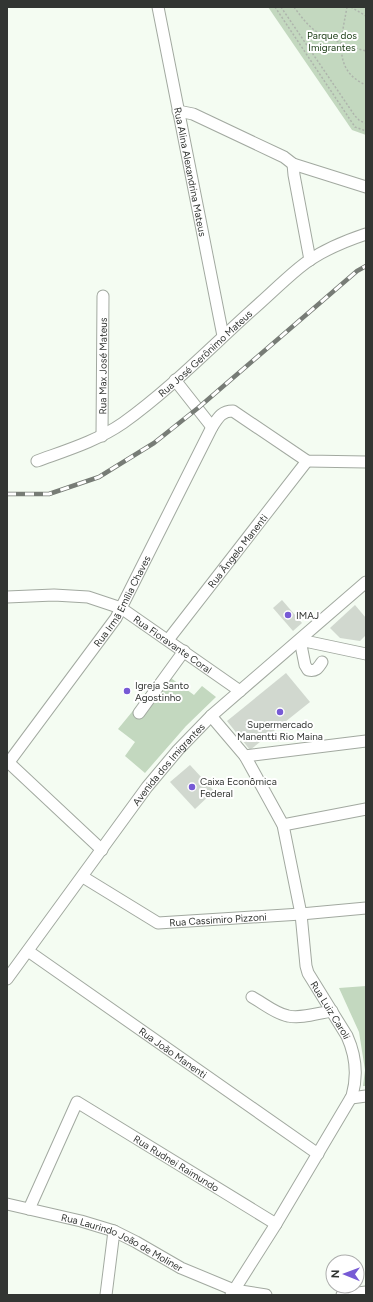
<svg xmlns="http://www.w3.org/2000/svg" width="373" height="1302" viewBox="0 0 373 1302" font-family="Figtree,sans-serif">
<rect width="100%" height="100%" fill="#f4fcf2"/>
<!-- green -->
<g fill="#c3d8bf">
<polygon points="268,7 366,7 366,135 352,130"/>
<polygon points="164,673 194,695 202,686 216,697 186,726 145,773 125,756 135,742 118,729"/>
<polygon points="366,986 366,1086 363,1086 365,1070 359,1032 339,988"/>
</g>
<!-- building -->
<g fill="#d1d8cf">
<polygon points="282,600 302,623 293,631 273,608"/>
<polygon points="355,605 366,618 366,635 360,641 340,638 330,628"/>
<polygon points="286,673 310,702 250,750 227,721"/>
<polygon points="190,765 214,791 195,809 170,782"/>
</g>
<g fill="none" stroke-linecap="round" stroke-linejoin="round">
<!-- minor casing -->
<g stroke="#a2a9a0" stroke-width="13">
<g id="minor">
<path id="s1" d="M158,7L223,336"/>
<polyline points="178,111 193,114 284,157 293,164 366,187"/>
<polyline points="293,164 294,175 310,260"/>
<path d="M175,380L212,427C218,418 221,411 233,411L307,461L366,462"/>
<path id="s2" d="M102,436L103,296"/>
<path id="s3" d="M37,461C67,450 97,441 123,423C169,390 209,349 251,311C267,297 282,282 299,268C318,252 342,242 366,234"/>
<path id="s4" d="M7,597L54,595L88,597L121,608L240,691"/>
<path id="s5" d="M168,640L307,461"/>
<path d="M322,662C318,668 316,672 308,670L305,665L300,640L366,654"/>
<polyline points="139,713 184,651"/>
<path id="s6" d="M211,716L245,756L283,825L301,914L306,966L308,973L347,1036C356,1056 358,1075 352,1096L276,1224L231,1295"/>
<polyline points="245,756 366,741"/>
<polyline points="7,761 102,850"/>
<path id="s7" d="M9,762L116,618L212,427"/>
<polyline points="283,825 366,809"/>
<path id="s8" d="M83,877L158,923L301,914L366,908"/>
<path id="s9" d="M28,951L318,1154"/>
<path id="s10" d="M7,979L147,787L178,750L211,716L366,582"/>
<path d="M252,997C263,1003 276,1014 288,1016C302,1019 318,1013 332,1011"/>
<polyline points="351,1098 366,1096"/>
<path id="s11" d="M7,1204L81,1221L114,1231L136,1242L181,1268L234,1290L266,1295"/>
<path id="s12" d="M29,1209L77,1102L276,1224"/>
<polyline points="106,1295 114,1231"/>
<polyline points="342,1295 366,1292"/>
</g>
</g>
<!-- path -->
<g stroke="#aeb4ac" stroke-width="1.5" stroke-dasharray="2 2" stroke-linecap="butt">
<polyline points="275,7 355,127 366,131"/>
<polyline points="281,7 355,116 360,121 366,123"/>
<path d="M294,7C310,29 317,35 342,43C350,46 358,49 366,51"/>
<path d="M347,7C342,36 331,70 366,85"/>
<polyline points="351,7 366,16"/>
</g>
<!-- minor -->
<use href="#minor" stroke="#fff" stroke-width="11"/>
<!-- rail casing -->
<g stroke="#777c76" stroke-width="4.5">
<polyline id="rail" points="7,494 49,494 99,477 154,443 198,408 357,271 366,266"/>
</g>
<!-- rail -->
<use href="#rail" stroke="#fff" stroke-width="3" stroke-dasharray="9" stroke-linecap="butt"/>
</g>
<!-- markers -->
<g fill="#775ad5" stroke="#fff" stroke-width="1.5">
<circle cx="288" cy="615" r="4"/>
<circle cx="127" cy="691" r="4"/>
<circle cx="280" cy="712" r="4"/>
<circle cx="192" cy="787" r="4"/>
</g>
<g text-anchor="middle" stroke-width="4" stroke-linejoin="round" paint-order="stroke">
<!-- park labels -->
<g font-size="10" fill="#173910" stroke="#fff">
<text x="332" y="39">Parque dos<tspan x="332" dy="12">Imigrantes</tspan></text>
</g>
<!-- street labels -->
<g font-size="10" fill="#323532" stroke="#fff">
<text dy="4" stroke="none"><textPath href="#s1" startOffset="168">Rua Alina Alexandrina Mateus</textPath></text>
<text dy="4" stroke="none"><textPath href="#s3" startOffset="202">Rua José Gerônimo Mateus</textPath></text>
<text dy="4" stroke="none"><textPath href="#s2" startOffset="70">Rua Max José Mateus</textPath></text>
<text dy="4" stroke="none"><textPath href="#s5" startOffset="113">Rua Ângelo Manenti</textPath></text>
<text dy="4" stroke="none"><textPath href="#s7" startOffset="197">Rua Irmã Emília Chaves</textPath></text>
<text dy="4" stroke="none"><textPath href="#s4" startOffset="179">Rua Fioravante Coral</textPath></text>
<text dy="4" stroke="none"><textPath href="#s10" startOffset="269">Avenida dos Imigrantes</textPath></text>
<text dy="4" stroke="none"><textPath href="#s8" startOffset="148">Rua Cassimiro Pizzoni</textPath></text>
<text dy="4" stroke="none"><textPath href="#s6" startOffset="325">Rua Luiz Caroli</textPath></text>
<text dy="4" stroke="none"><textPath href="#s9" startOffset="177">Rua João Manenti</textPath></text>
<text dy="4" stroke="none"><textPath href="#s12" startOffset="234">Rua Rudnei Raimundo</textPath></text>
<text dy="4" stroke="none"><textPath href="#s11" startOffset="122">Rua Laurindo João de Moliner</textPath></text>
</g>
<!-- poi labels -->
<g font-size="10" fill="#323532" stroke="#fff" text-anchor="start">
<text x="296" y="619">IMAJ</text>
<text x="135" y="689">Igreja Santo<tspan x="135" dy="12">Agostinho</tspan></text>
<text x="280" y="728" text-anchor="middle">Supermercado<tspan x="280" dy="12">Manentti Rio Maina</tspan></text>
<text x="200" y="785">Caixa Econômica<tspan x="200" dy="12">Federal</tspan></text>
</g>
</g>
<!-- border -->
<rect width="373" height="1302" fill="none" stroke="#323532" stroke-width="16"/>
<!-- north arrow -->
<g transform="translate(345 1274) rotate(271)"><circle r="19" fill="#ffffff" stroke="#adaead"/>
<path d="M0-3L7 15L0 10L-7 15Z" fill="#775ad5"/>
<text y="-6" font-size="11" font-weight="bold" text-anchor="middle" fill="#323532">N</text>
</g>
</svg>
